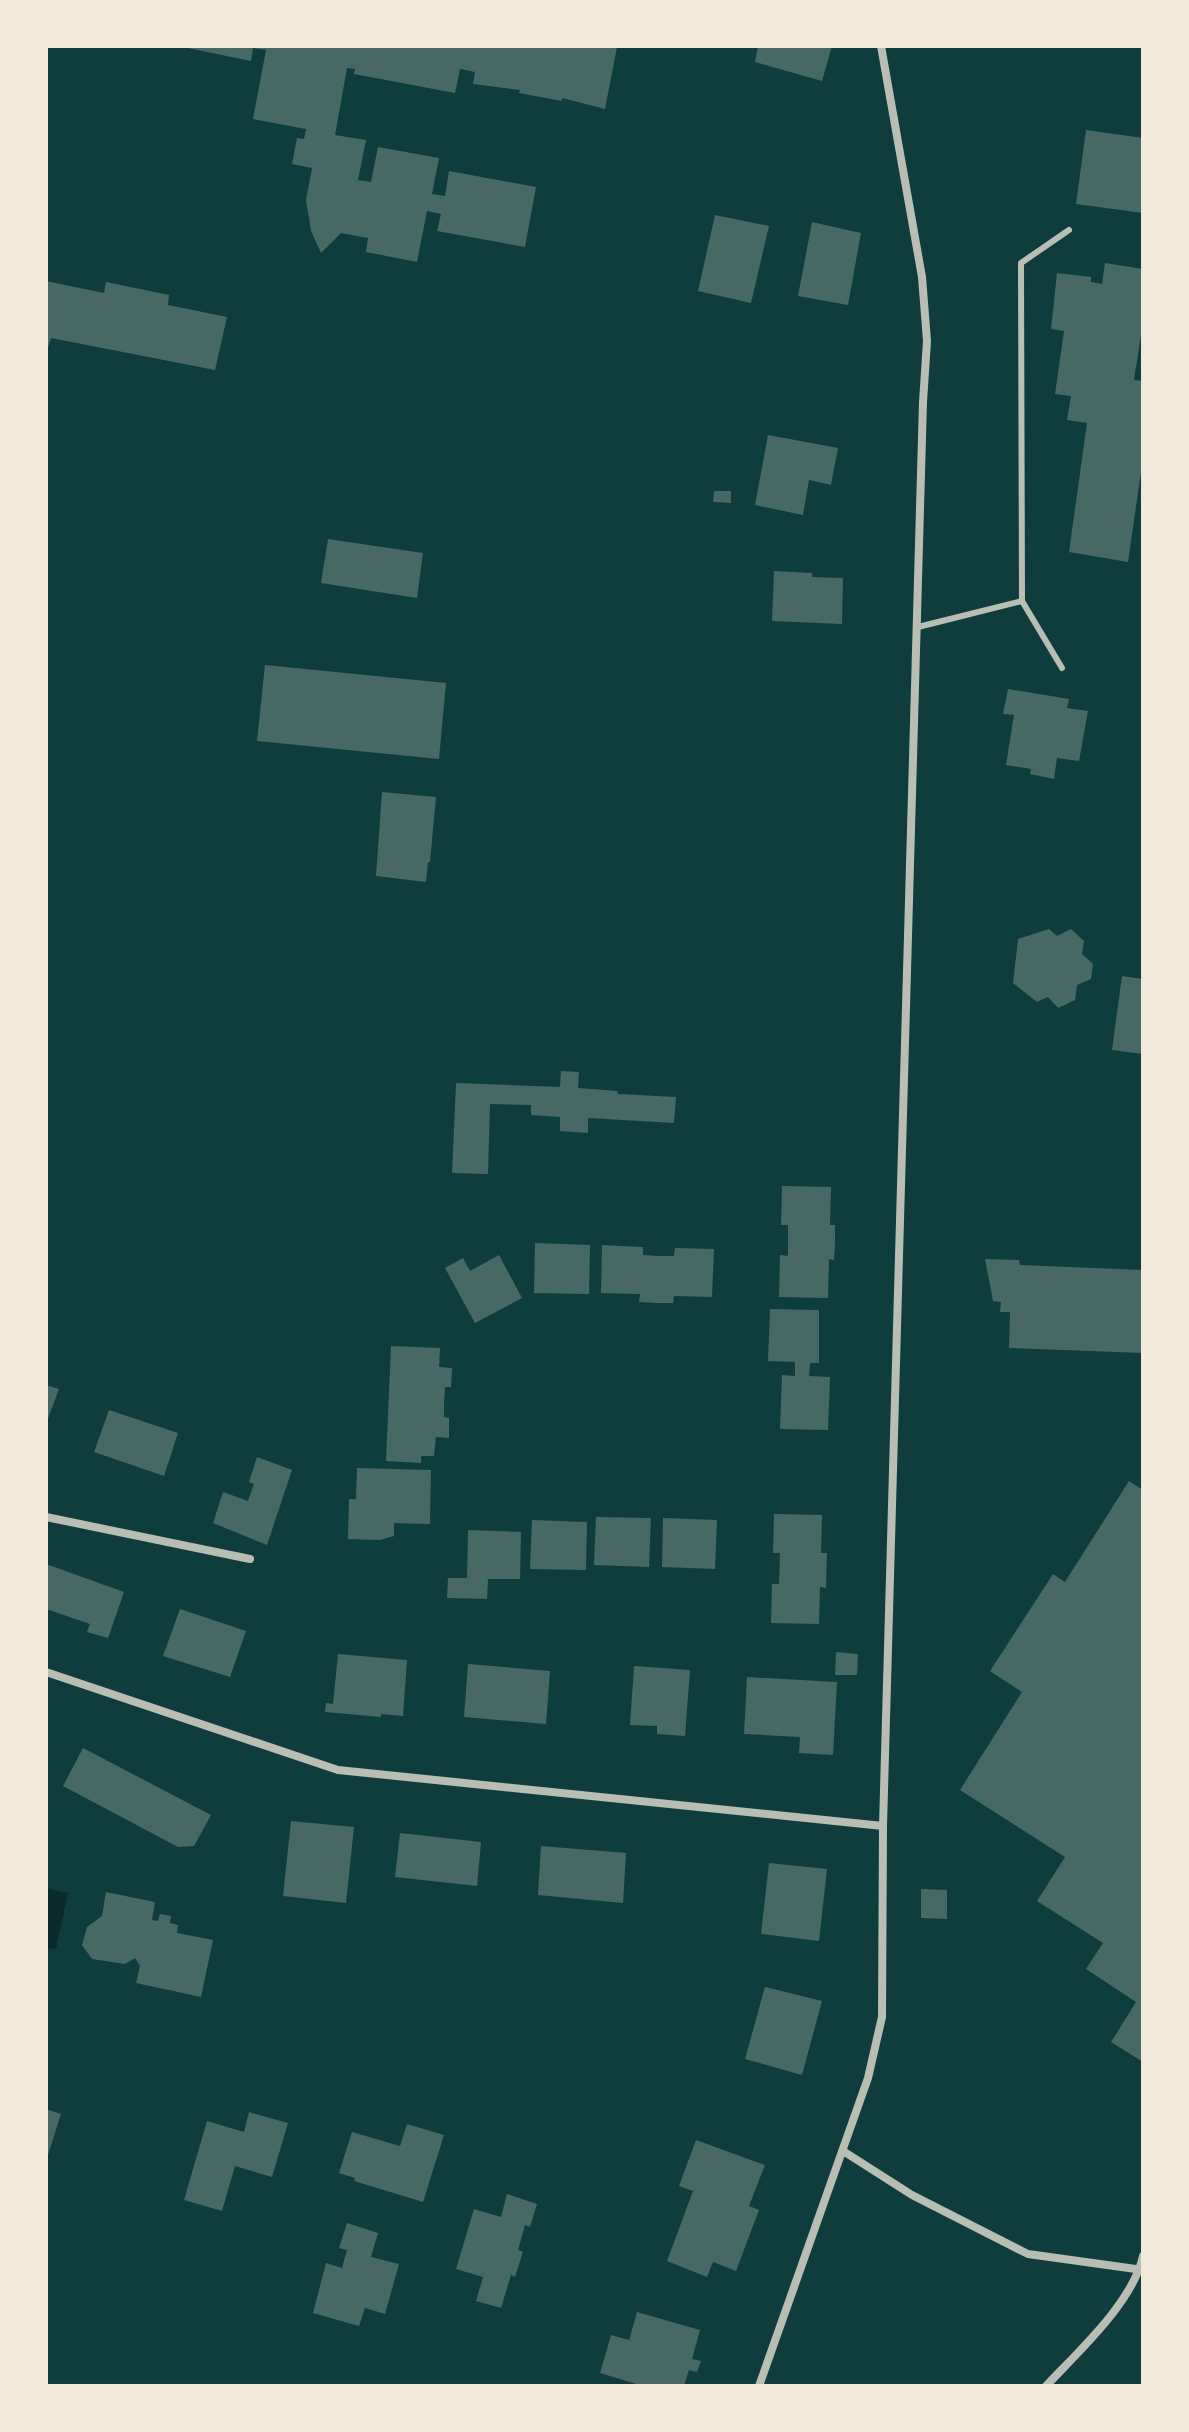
<svg xmlns="http://www.w3.org/2000/svg" width="1189" height="2432" font-family="'Golos Text',sans-serif">
<style>
.water{fill:#0a2a2b}
.building{fill:#486865}
.lines{fill:none;stroke-linecap:round;stroke-linejoin:round}
.service{stroke:#b8beb3;stroke-width:6}
.minor{stroke:#b8beb3;stroke-width:8}
</style>
<rect width="100%" height="100%" fill="#0f3d3e"/>
<path class="water" d="M46 1888 68 1893 56 1949 50 1948 46 1952Z"/>
<path class="building" d="M178 46H609L617 47 605 109 562 98V101L519 93 520 90 473 84 475 72 460 69 455 93 354 74 355 69 347 68 335 135 366 140 358 180 371 182 378 147 439 158 432 194 445 196 449 171 536 187 525 247 437 231 441 214 427 211 417 262 366 252 368 238 341 233 321 253 311 231 306 200 312 168 292 164 297 138 304 139 306 129 253 119 266 50 253 48 251 61Z
M758 46H832L822 81 755 62Z
M1086 130 1143 138V213L1076 204Z
M715 215 769 226 751 303 698 291Z
M812 222 861 233 848 305 798 296Z
M1105 263 1143 269V322L1134 380 1143 381V458L1128 562 1069 552 1087 423 1067 420 1071 396 1055 394 1064 331 1051 329 1057 273 1091 277V282L1102 284Z
M46 281 104 293 106 282 169 295 168 305 227 317 215 370 51 338 46 354Z
M768 435 838 448 831 485 809 480 803 515 755 505Z
M714 491H731V503L713 502Z
M328 539 423 553 417 598 321 583Z
M774 571 812 573V577L843 578 842 624 772 621Z
M265 665 446 683 439 759 257 741Z
M1008 689 1069 699 1067 708 1088 711 1079 761 1057 758 1054 779 1030 774 1031 769 1006 765 1014 715 1003 714Z
M382 792 436 797 430 862H428L426 882 376 876Z
M1049 929 1057 936 1071 929 1084 941 1082 954 1093 964 1091 979 1077 985 1075 1000 1058 1008 1048 997 1037 1002 1013 983 1018 939Z
M1122 976 1143 979V1054L1112 1050Z
M561 1071 579 1072 578 1088 617 1091 618 1094 676 1097 674 1123 588 1118V1133L560 1131V1117L531 1115V1105L490 1104 488 1174 452 1173 456 1083 560 1087Z
M782 1186 831 1187 830 1225H835V1244L834 1260 829 1259 828 1298 779 1297 780 1255 788 1256V1225H781Z
M535 1243 590 1245 589 1294 534 1293Z
M602 1245 643 1247V1255L658 1256H674L675 1248 714 1249 712 1297 674 1296 673 1303H656L639 1302 640 1294 601 1293Z
M499 1255 522 1298 475 1323 445 1268 463 1258 470 1271Z
M985 1259 1019 1260 1020 1265 1143 1270V1353L1009 1348 1010 1312H1000L1001 1302 993 1301Z
M770 1309 819 1310V1363H810L809 1376 830 1377 828 1430 780 1429 782 1375 795 1376V1362L768 1361Z
M391 1346 440 1348 439 1367 452 1368 451 1387H445L444 1404V1417L449 1418V1438L436 1437 434 1456H421V1463L386 1461Z
M46 1385 59 1389 46 1424Z
M109 1410 178 1433 164 1476 94 1452Z
M257 1457 292 1470 267 1545 213 1523 223 1492 248 1501 254 1484 249 1482Z
M357 1468 431 1470 430 1524 394 1523V1536L380 1540 348 1539 349 1499H356Z
M1129 1481 1143 1490V2062L1111 2042 1136 2002 1086 1969 1103 1943 1037 1901 1065 1857 960 1790 1022 1692 990 1671 1053 1574 1065 1582Z
M774 1514 822 1515 821 1553H827L826 1588 820 1587 819 1624 771 1623 772 1584H779L780 1553H773Z
M596 1517 651 1518 649 1567 594 1565Z
M663 1518 717 1520 715 1569 662 1567Z
M532 1520 587 1522 586 1570 530 1569Z
M468 1530 521 1532 520 1579H488L487 1599 447 1598 448 1578H467Z
M46 1564 124 1592 108 1638 87 1632 90 1624 46 1609Z
M180 1609 246 1631 230 1677 163 1656Z
M836 1652 858 1654 857 1675H835Z
M338 1654 407 1660 403 1716 381 1714V1717L325 1712 326 1703 333 1704Z
M468 1664 550 1671 546 1724 464 1717Z
M634 1666 690 1670 685 1736 657 1734V1726L630 1725Z
M747 1677 837 1682 833 1755 799 1753 800 1737 744 1734Z
M83 1748 211 1815 194 1846 178 1847 63 1786Z
M291 1821 354 1827 346 1903 283 1896Z
M400 1833 481 1842 477 1886 395 1877Z
M541 1846 626 1853 623 1903 538 1895Z
M769 1863 827 1869 819 1941 761 1934Z
M921 1889 947 1890V1919L921 1918Z
M106 1892 155 1902 152 1920 158 1921 160 1914 171 1916 170 1923 178 1925 177 1933 213 1940 201 1997 136 1983 140 1966 135 1958 125 1964 92 1959 82 1945 87 1927 102 1916Z
M765 1987 822 2001 802 2075 745 2059Z
M46 2109 61 2114 47 2158H46Z
M249 2112 288 2123 272 2177 235 2166 222 2211 184 2200 207 2121 244 2132Z
M407 2124 444 2135 423 2202 354 2181 355 2178 339 2173 352 2132 400 2146Z
M696 2140 765 2165 749 2206 759 2210 736 2271 713 2262 707 2277 667 2261 693 2191 679 2186Z
M507 2194 537 2204 530 2227 525 2225 518 2250 523 2252 515 2277 511 2275 501 2308 476 2301 483 2277 456 2269 474 2209 501 2217Z
M347 2223 378 2233 371 2257 399 2264 385 2314 365 2308 359 2326 313 2313 326 2263 342 2268 347 2250 339 2248Z
M637 2312 700 2330 692 2359 701 2361 697 2372 689 2370 684 2386H643L600 2373 611 2335 629 2340Z"/>
<g class="lines">
<path class="service" d="M1022 601 1062 668
M918 627 1022 601 1021 263 1069 230"/>
<path class="minor" d="M46 1517 250 1559
M46 1672 338 1770 883 1826
M843 2151 912 2195 1028 2254 1143 2270
M759 2386 868 2078 882 2017 883 1826 923 402 927 341 922 277 881 46
M1046 2386C1078 2352 1133 2302 1143 2256"/>
</g>
<rect width="1189" height="2432" fill="none" stroke="#f1e9da" stroke-width="96"/>
</svg>
